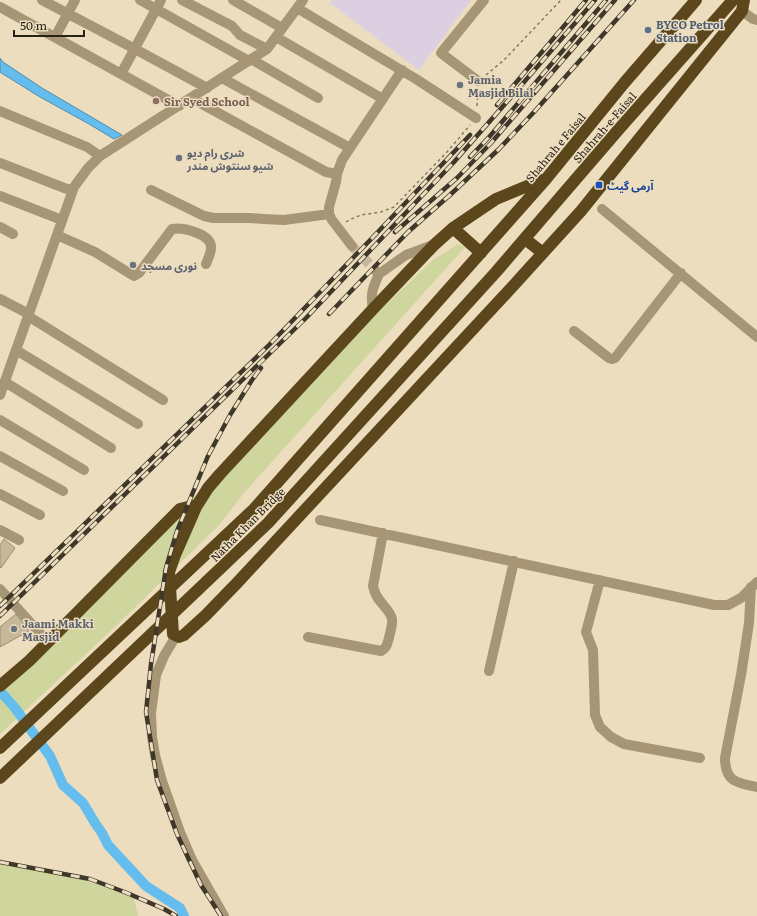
<svg xmlns="http://www.w3.org/2000/svg" width="757" height="916" font-family="Literata,'Noto Sans Arabic',serif">
<style>
.education{fill:#ddcfe2}
.green{fill:#cfd69d}
.water{fill:#64bded;stroke:#528eac}
.lines{fill:none;stroke-linecap:round;stroke-linejoin:round}
.canal{stroke:#64bded;stroke-width:10}
.building{fill:#c7b89a;stroke:#9d8e72}
.minor-tunnel{stroke:#c5b89c;stroke-width:10;stroke-dasharray:10 5;stroke-linecap:butt}
.path{stroke:#857a65;stroke-width:1.5;stroke-dasharray:3 3;stroke-linecap:butt}
.minor{stroke:#a79676;stroke-width:10}
.highway{stroke:#5c471c;stroke-width:12}
.rail-casing{stroke:#3f382a;stroke-width:4.5}
.rail{stroke:#ecddbe;stroke-width:3;stroke-dasharray:9;stroke-linecap:butt}
.service-dot{fill:#5c6f8a;stroke:#ecddbe;stroke-width:1.5}
.worship-dot{fill:#6b7280;stroke:#ecddbe;stroke-width:1.5}
.education-dot{fill:#8d6e63;stroke:#ecddbe;stroke-width:1.5}
.transit-dot{fill:#1a4fb4;stroke:#ecddbe;stroke-width:1.5}
.labels{text-anchor:middle;dominant-baseline:central;stroke-width:3;stroke-linejoin:round;paint-order:stroke}
.service-label{font-size:11px;font-weight:bold;fill:#4e5e75;stroke:#ecddbe;text-anchor:start}
.worship-label{font-size:11px;font-weight:bold;fill:#5b616d;stroke:#ecddbe;text-anchor:start}
.education-label{font-size:11px;font-weight:bold;fill:#785e54;stroke:#ecddbe;text-anchor:start}
.street-label{font-size:11px;fill:#282216;stroke:#ecddbe}
.transit-label{font-size:11px;font-weight:bold;fill:#164399;stroke:#ecddbe;text-anchor:start}
</style>
<rect width="100%" height="100%" fill="#ecddbe"/>
<path class="education" d="M332 0H471L419 70 330 3Z"/>
<path class="green" d="M458 244 465 247 244 493 220 524 116 626 0 734V694L138 560 250 434 433 260Z
M0 863 79 878 134 898 138 916H0Z"/>
<path class="water" d="M0 58 3 62 42 88 122 135 114 139 89 124 40 97 3 74 0 72Z"/>
<g class="lines">
<path class="canal" d="M0 691 15 708 50 756 63 785 83 803 95 823 102 833 108 845 146 886 180 908 184 916"/>
</g>
<path class="building" d="M4 539 15 548 1 568 0 567V545Z
M16 614 29 631 0 647V627Z"/>
<g class="lines">
<path class="minor-tunnel" d="M352 246 376 271"/>
<path class="path" d="M486 75 504 60 561 0
M477 106 478 90
M346 222 349 220 361 215 381 212 394 207 447 152 470 125"/>
<path class="minor" d="M42 0 135 49 207 88
M140 0 249 61
M182 0 232 26 240 35 267 49
M233 0 282 28
M0 7 179 106
M297 8 416 79 476 118
M742 11 753 19 757 20
M55 37 75 0
M276 37 383 99
M251 59 318 98
M121 74 161 0
M222 78 350 148
M478 81 441 53 484 0
M191 98 326 172 337 174
M0 111 87 147 100 156
M0 163 72 191
M151 190 204 216 213 218H250L264 219 284 220 329 214
M0 196 62 220
M602 209 757 337
M0 227 13 234
M57 235 95 252 134 276 139 273 172 229C183 227 212 234 211 248 211 253 208 259 206 264
M352 246 332 220 329 214V207L336 182 337 174 342 160 402 70
M379 274 406 255 433 245
M0 299 29 314
M373 309C370 293 373 288 379 274L376 271
M28 316 163 400
M574 331 609 358 612 359 615 358 681 273
M16 350 138 424
M5 382 111 448
M0 395 74 187 88 168 100 156 267 49 303 0
M0 420 84 470
M0 456 63 491
M0 494 40 515
M320 520 714 605H728L741 598 757 582
M0 530 19 540
M600 580 586 632 593 650 595 715 600 727 611 737 624 744 700 758
M751 587 749 623 741 675 725 758C725 782 737 783 757 787
M0 589 48 642
M176 636 164 656 156 675 151 713 152 737 155 755 162 781 180 832 192 860 224 916
M308 637 381 651C387 648 387 644 389 638 390 632 393 625 392 619 390 608 375 601 373 586L383 533
M489 671 514 561"/>
<path class="highway" d="M453 228 481 253
M525 239 543 253
M196 507 175 555 169 572 173 634 179 637 184 635 206 615 237 583 513 286 581 211 742 11 744 0
M0 686 29 661 48 642 180 509 192 506 196 507 208 488 220 474 373 309 434 245 453 228 496 199 542 180
M0 748 254 509 546 179 625 82 696 0
M0 778 268 523 496 272 619 129 733 0"/>
<defs>
<path id="rail" d="M497 105 586 0
M470 157 490 136 606 0
M395 232 457 178 491 143 615 0
M329 314 408 232 450 195 499 149 534 112 634 0
M0 606 269 345 375 235 470 135
M0 616 306 318 454 162 512 96 595 0
M0 862 90 879 127 893 164 909 176 916
M221 916 201 885 177 834 157 780 146 712 151 664 166 568 177 531 208 456 230 415 252 380 261 368"/>
</defs>
<use href="#rail" class="rail-casing"/>
<use href="#rail" class="rail"/>
</g>
<circle class="service-dot" cx="648" cy="30" r="4"/>
<g class="worship-dot">
<circle cx="460" cy="85" r="4"/>
<circle cx="179" cy="158" r="4"/>
<circle cx="133" cy="265" r="4"/>
<circle cx="14" cy="629" r="4"/>
</g>
<circle class="education-dot" cx="156" cy="101" r="4"/>
<rect class="transit-dot" x="595" y="181" width="8" height="8" rx="2"/>
<g class="labels">
<g class="service-label">
<text x="656" y="24">BYCO Petrol<tspan x="656" dy="13">Station</tspan></text>
</g>
<g class="worship-label">
<text x="468" y="79">Jamia<tspan x="468" dy="13">Masjid Bilal</tspan></text>
<text x="187" y="152">شری رام دیو<tspan x="187" dy="13">شیو سنتوش مندر</tspan></text>
<text x="141" y="265">نوری مسجد</text>
<text x="22" y="623">Jaami Makki<tspan x="22" dy="13">Masjid</tspan></text>
</g>
<g class="education-label">
<text x="164" y="101">Sir Syed School</text>
</g>
<g class="street-label">
<text transform="translate(604 127) rotate(-49)">Shahrah-e-Faisal</text>
<text transform="translate(555 147) rotate(-50)">Shahrah e Faisal</text>
<text transform="translate(247 524) rotate(-45)">Natha Khan Bridge</text>
</g>
<g class="transit-label">
<text x="607" y="185">آرمی گیٹ</text>
</g>
</g>
<path d="M14 30v6h70v-6" fill="none" stroke="#282216" stroke-width="2"/>
<text x="20" y="30" font-size="12" fill="#282216" stroke="#ecddbe" stroke-width="3" paint-order="stroke">50 m</text>
</svg>
